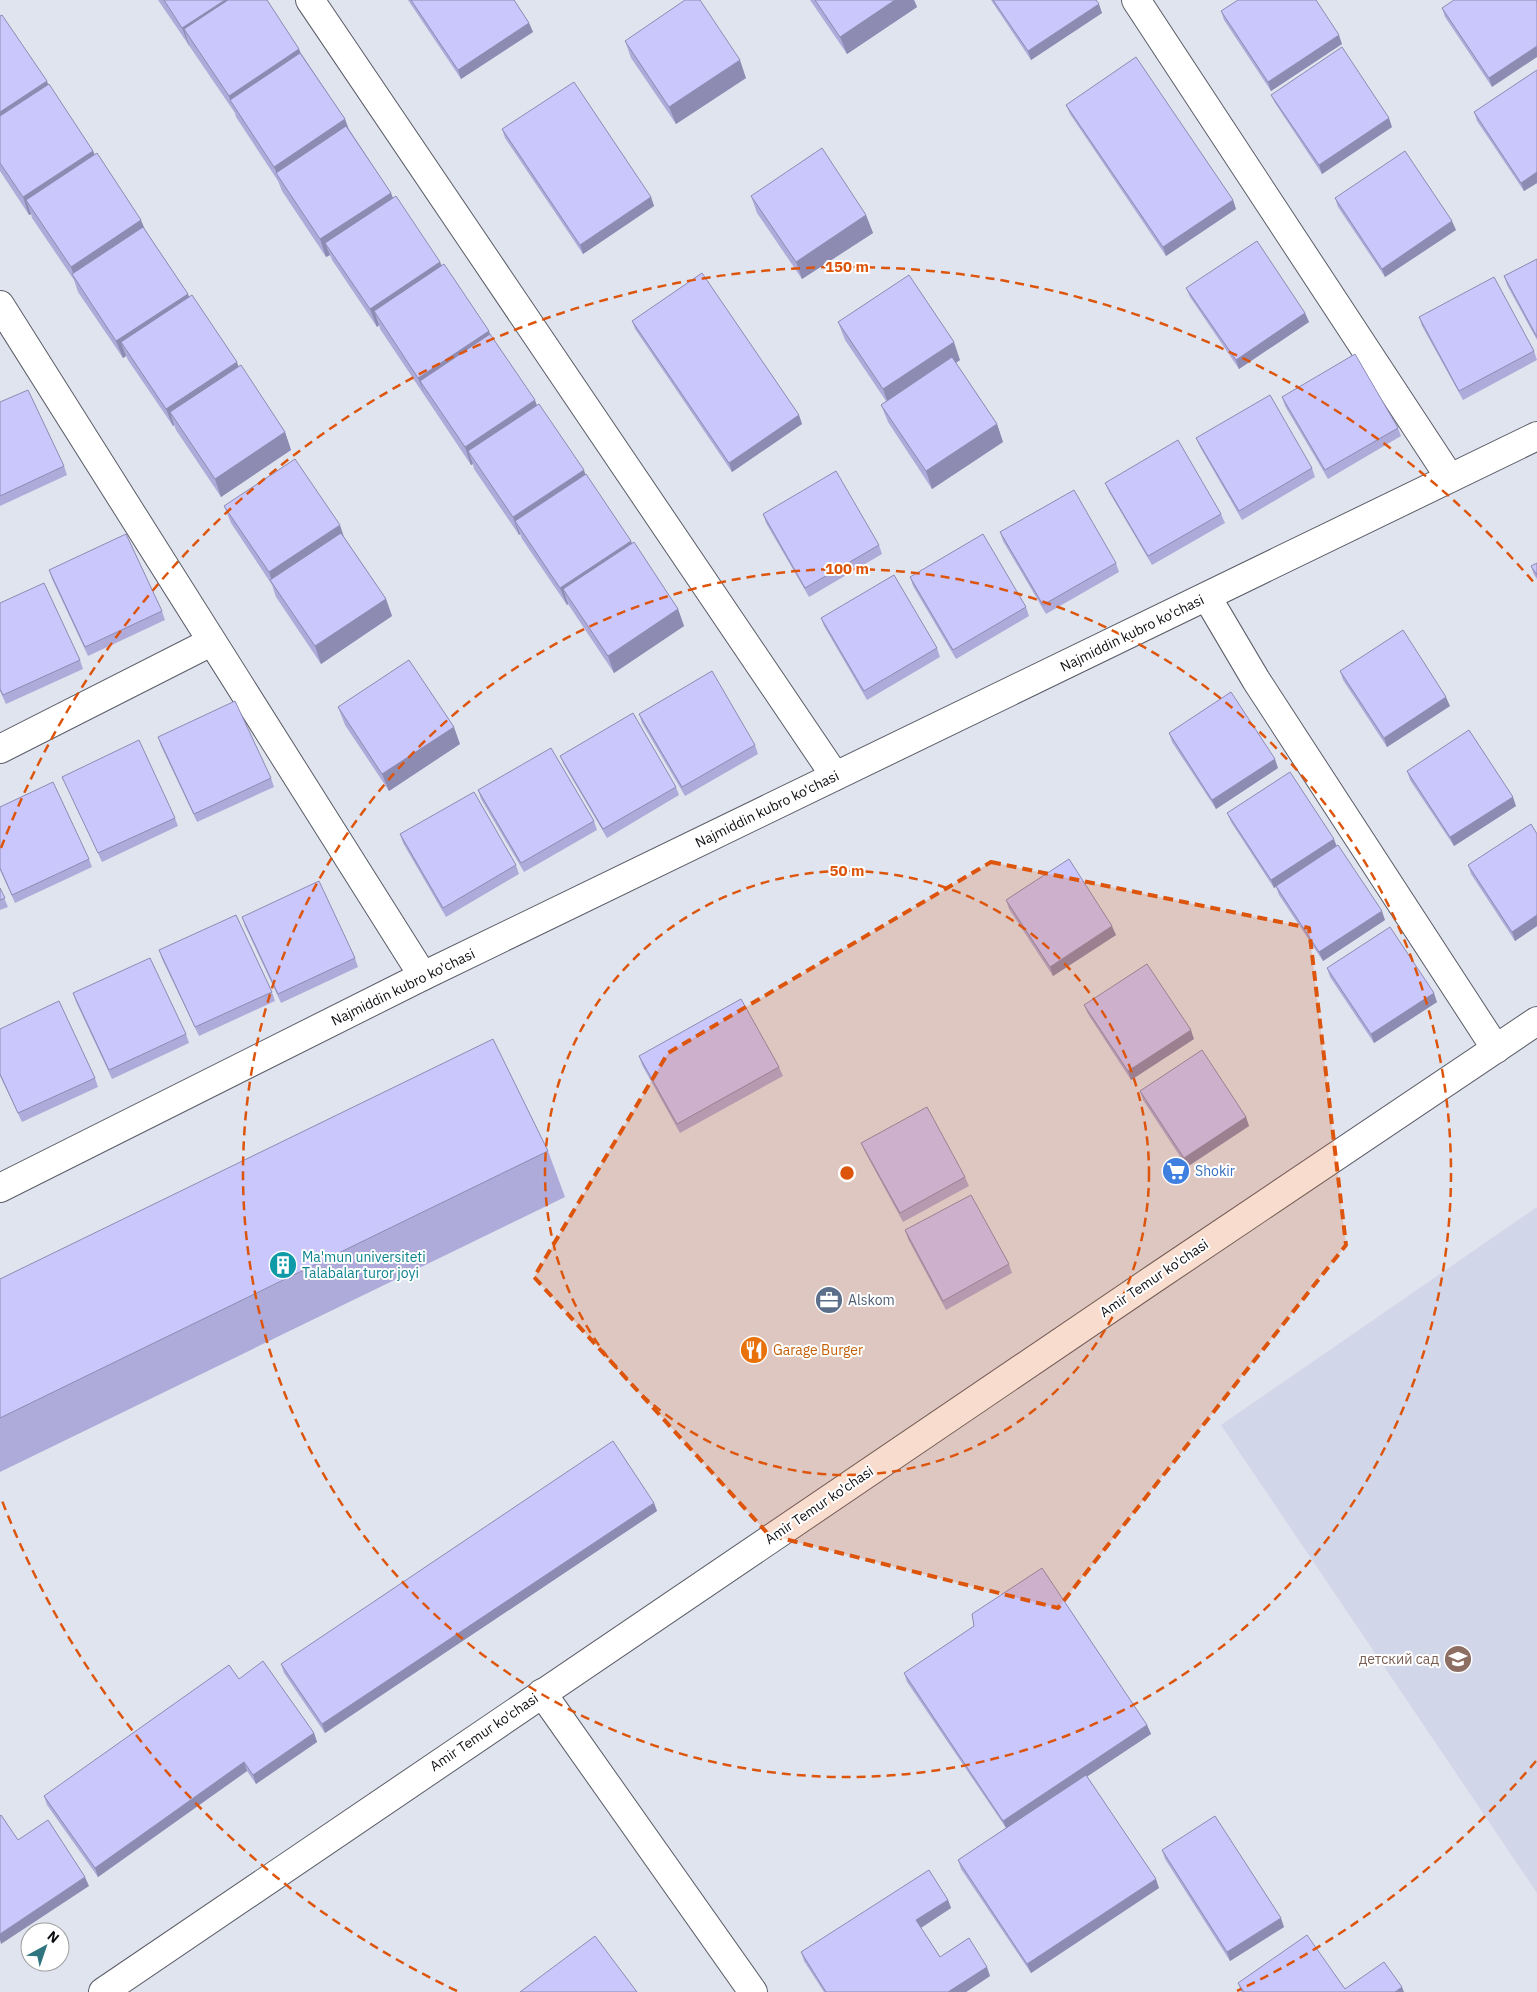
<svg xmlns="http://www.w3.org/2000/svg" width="1537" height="1992" font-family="'IBM Plex Sans',sans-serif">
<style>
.built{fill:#d1d6e9}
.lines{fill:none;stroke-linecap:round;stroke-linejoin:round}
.minor-casing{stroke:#5a5d67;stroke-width:30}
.major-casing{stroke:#5a5d67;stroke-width:30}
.minor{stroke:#fff;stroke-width:28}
.major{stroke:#fff;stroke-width:28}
.wall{fill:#aeabda}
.shaded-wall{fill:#8d8bb1}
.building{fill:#cac7fd;stroke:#8d8bb1}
.marked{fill:#dd550c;fill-opacity:0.2;stroke:#dd550c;stroke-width:4;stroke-dasharray:10 6;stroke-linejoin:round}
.ring{fill:none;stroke:#dd550c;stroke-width:2.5;stroke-dasharray:9 6}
.labels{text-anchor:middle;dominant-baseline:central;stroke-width:4;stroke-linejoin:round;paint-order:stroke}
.street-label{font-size:14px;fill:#0c0d10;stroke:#fff}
.shop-label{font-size:14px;fill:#366cbe;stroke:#fff;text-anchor:start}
.culture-label{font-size:14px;fill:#0d838f;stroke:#fff;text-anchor:start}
.service-label{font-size:14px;fill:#4e5e75;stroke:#fff;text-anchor:start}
.food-label{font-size:14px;fill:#c56008;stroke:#fff;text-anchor:start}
.education-label{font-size:14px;fill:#785e54;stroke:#fff;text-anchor:end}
.centre{fill:#dd550c;stroke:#fff;stroke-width:2.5}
.ring-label{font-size:15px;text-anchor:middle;font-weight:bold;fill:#dd550c;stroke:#fff;stroke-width:4;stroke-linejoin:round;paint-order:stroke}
</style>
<rect width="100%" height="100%" fill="#e0e4ef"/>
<path class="built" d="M1537 1207V1893L1221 1425Z"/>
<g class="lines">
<defs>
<path id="minor" d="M310 0 835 776
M1136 0 1450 478
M0 305 423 976
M1207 597 1256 680 1496 1049
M0 749 211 642
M542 1693 753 1992"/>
<path id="major" d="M0 1188 423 976 1537 436
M103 1992 1155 1278 1537 1021"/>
</defs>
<use href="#minor" class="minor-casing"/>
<use href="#major" class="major-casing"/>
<use href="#minor" class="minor"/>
<use href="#major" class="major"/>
</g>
<path class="wall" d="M158 0H267L299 49 301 53 345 119 349 129 391 193 393 198 440 262 442 266 489 331 490 334 537 405 585 474 632 543 678 609 684 626 614 673 568 604 567 605 522 539 520 534 519 535 474 469 473 464 471 465 380 329 379 325 377 327 332 260 330 255 326 257 282 191 278 181 236 117 235 113Z
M408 0H514L529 23 533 32 461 79Z
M810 0H914L917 7 847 54Z
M991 0H1096L1102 13 1031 60Z
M1537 0 1492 87 1445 17 1442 8Z
M1221 11 1342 44 1271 91 1224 20Z
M0 16 93 151 95 155 188 294 189 297 285 432 291 450 221 497 176 430 174 425 173 426 128 360 126 356 123 358 78 292 74 280 32 218 31 214 29 215 0 171Z
M625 41 746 78 676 124 631 58Z
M1537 70V183L1524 191 1477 121 1474 112Z
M1271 95 1392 127 1322 174 1275 103Z
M1066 105 1233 200 1236 209 1166 256 1070 114Z
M502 129 651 197 654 206 583 254 505 138Z
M751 196 866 215 873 233 802 279 757 213Z
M1335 198 1456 230 1385 277 1338 207Z
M1537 259V340L1507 285 1504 276Z
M1186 288 1305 313 1309 322 1239 369 1190 297Z
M1419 317 1534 351 1537 360 1463 400 1422 326Z
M632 321 799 415 802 424 732 472 635 329Z
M838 322 960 360 956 363 997 424 1003 442 932 489 888 422 881 405 886 401 845 340Z
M1282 397 1398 428 1401 436 1328 479 1285 406Z
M0 402 64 466 67 475 0 506Z
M1196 438 1312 468 1315 477 1242 520 1200 447Z
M1105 483 1221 514 1225 523 1152 565 1109 492Z
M224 506 344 537 386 599 392 616 321 664 276 597 272 585 231 523Z
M763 514 879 545 882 554 809 597 766 523Z
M1000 532 1116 563 1119 572 1046 614 1003 541Z
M1537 563V579L1534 575 1531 566Z
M49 570 162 611 165 620 88 656 52 579Z
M910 577 1026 607 1029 616 956 659 913 586Z
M0 603 80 660 83 669 6 704 0 691Z
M821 618 937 648 940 657 867 700 824 626Z
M1340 671 1450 706 1387 747 1343 680Z
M338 707 460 744 389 791 345 725Z
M639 714 755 745 758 754 685 796 642 723Z
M1169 733 1278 768 1216 809 1172 742Z
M158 737 271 778 274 787 197 822 161 746Z
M560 756 676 787 679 795 607 838 564 765Z
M1407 771 1516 806 1454 846 1410 780Z
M62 777 175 818 178 826 102 862 66 785Z
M478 790 594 821 597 830 524 872 481 799Z
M0 807 89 859 92 867 15 903 0 870Z
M1227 813 1337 846 1385 920 1323 961 1279 895 1276 887 1274 888 1231 822Z
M400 834 516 865 519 874 446 917 403 843Z
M1537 834V926L1515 941 1471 874 1468 865Z
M0 888 8 907 0 910Z
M1006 900 1116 935 1053 976 1009 909Z
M242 917 355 958 358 967 281 1003 245 926Z
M159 950 272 992 275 1001 199 1036 162 959Z
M1327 968 1437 1002 1374 1043 1330 977Z
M73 993 186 1034 189 1043 112 1079 76 1002Z
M1084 1005 1194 1039 1131 1080 1088 1014Z
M0 1029 95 1078 98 1087 22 1122 0 1076Z
M639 1056 779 1067 783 1076 680 1133 642 1065Z
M1140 1091 1246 1117 1249 1126 1187 1167 1143 1100Z
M861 1143 965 1177 969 1186 903 1222 865 1152Z
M548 1151 565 1197 0 1472V1279Z
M905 1230 1009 1264 1012 1273 946 1310 908 1239Z
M654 1503 657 1511 325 1733 284 1673 281 1664Z
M904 1673 1147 1725 1151 1734 1087 1776 1159 1888 1031 1973 961 1869 958 1860 1006 1828 907 1682Z
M239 1679 314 1733 317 1742 256 1784 247 1771 98 1877 47 1805 44 1796Z
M1162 1850 1284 1927 1230 1961 1165 1859Z
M948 1900 951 1908 921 1928 940 1957 990 1976 966 1992H824L804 1961 801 1952Z
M1238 1983 1345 1989 1404 1992H1241Z"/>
<path class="shaded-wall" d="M225 0H258L184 29 189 45V46L182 28Z
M895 0H914L917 7 847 54 840 37Z
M1099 4 1102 13 1031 60 1028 51Z
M529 23 533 32 461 79 458 70Z
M1339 35 1342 44 1271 91 1268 82Z
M1537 46V57L1492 87 1489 78Z
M299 49 305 67 230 100 229 96Z
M740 60 746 78 676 124 669 107Z
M47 81 53 98 0 134V112Z
M1389 118 1392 127 1322 174 1319 165Z
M345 119 351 137 278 176 274 167Z
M93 151 100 168 26 200 31 214 29 215 23 197Z
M1537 172V183L1524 191 1521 183Z
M391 193 397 210 325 243 330 255 326 257 320 239Z
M651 197 654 206 583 254 580 245Z
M1233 200 1236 209 1166 256 1163 247Z
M866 215 873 233 802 279 796 262Z
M141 220 148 237 75 279 71 267Z
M1452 221 1456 230 1385 277 1382 269Z
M440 262 447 280 374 311 379 325 377 327 370 309Z
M188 294 194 311 121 342 126 356 123 358 116 341Z
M1305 313 1309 322 1239 369 1236 360Z
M489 331 495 349 420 381 425 395 418 378Z
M954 342 960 360 889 406 883 389Z
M237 362 243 379 170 412 174 425 173 426 166 409Z
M535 400 541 418 468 451 473 464 471 465 465 447Z
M799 415 802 424 732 472 729 463Z
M997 424 1003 442 932 489 926 471Z
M285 432 291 450 221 497 215 479Z
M584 470 590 488 515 521 520 534 519 535 513 517Z
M340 525 346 543 273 584 269 572Z
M631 541 637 558 563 589 568 604 567 605 560 588Z
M386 599 392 616 321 664 315 646Z
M678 609 684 626 614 673 608 656Z
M1446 697 1450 706 1387 747 1384 738Z
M454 727 460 744 389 791 382 774Z
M1275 759 1278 768 1216 809 1212 800Z
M1513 797 1516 806 1454 846 1450 837Z
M1334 839 1337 847 1274 888 1271 880Z
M1382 911 1385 920 1323 961 1319 952Z
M1537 915V926L1515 941 1512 932Z
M1112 926 1116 935 1053 976 1050 967Z
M1434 993 1437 1002 1374 1043 1371 1034Z
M1191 1030 1194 1039 1131 1080 1128 1071Z
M1246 1117 1249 1126 1187 1167 1184 1158Z
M654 1503 657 1511 325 1733 322 1724Z
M1147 1725 1151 1734 1007 1830 1003 1821Z
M314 1733 317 1742 256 1784 253 1775Z
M244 1762 247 1771 98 1877 95 1868Z
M85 1877 89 1886 1 1944 0 1940V1934Z
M1156 1879 1159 1888 1031 1973 1027 1964Z
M948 1900 951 1908 919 1929 916 1920Z
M1281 1918 1284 1927 1230 1961 1227 1952Z
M987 1967 990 1976 966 1992H948Z
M1402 1987 1404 1992H1395Z"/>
<path class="building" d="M164 0H225L182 28Z
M228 0H267L299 49 229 96 184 29Z
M411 0H514L529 23 458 70Z
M685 0H700L740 60 669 107 625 41Z
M815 0H895L840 37Z
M993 0H1096L1099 4 1028 51Z
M1238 0H1316L1339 35 1268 82 1221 11Z
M1454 0H1537V46L1489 78 1442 8Z
M2 15 47 81 0 112V16Z
M1342 47 1389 118 1319 165 1271 95Z
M300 53 345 119 274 167 230 100Z
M1136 57 1233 200 1163 247 1066 105Z
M1537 70V172L1521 183 1474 112Z
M574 82 651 197 580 245 502 129Z
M49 84 93 151 23 197 0 163V116Z
M346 126 391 193 320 239 276 173Z
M822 148 866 215 796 262 751 196Z
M1405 151 1452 221 1382 269 1335 198Z
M97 153 141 220 71 267 26 200Z
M396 196 440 262 370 309 325 243Z
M143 227 188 294 116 341 72 274Z
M1257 241 1305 313 1236 360 1186 288Z
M1537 259V337L1504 276Z
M444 264 489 331 418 378 374 311Z
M702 273 799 415 729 463 632 321Z
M909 275 954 342 883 389 838 322Z
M1494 277 1534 351 1459 391 1419 317Z
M192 295 237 362 166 409 121 342Z
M490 334 535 400 465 447 420 381Z
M1355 354 1398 428 1325 470 1282 397Z
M952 357 997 424 926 471 881 405Z
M241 365 285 432 215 479 170 412Z
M28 390 64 466 0 496V402Z
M1270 395 1312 468 1239 511 1196 438Z
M539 404 584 470 513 517 468 451Z
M1178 440 1221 514 1148 556 1105 483Z
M295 459 340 525 269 572 224 506Z
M836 471 879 545 805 588 763 514Z
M586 474 631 541 560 588 515 521Z
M1074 490 1116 563 1043 605 1000 532Z
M341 533 386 599 315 646 270 580Z
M126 534 162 611 85 647 49 570Z
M983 534 1026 607 953 650 910 577Z
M634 542 678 609 608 656 563 589Z
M1537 563V575L1531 566Z
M894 575 937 648 864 691 821 618Z
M44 583 80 660 3 695 0 689V603Z
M1403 630 1446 697 1384 738 1340 671Z
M409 660 454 727 382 774 338 707Z
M712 671 755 745 682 787 639 714Z
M1231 692 1275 759 1212 800 1169 733Z
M235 701 271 778 194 814 158 737Z
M633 713 676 787 603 829 560 756Z
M1469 730 1513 797 1450 837 1407 771Z
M139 740 175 818 98 853 62 777Z
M551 748 594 821 521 863 478 790Z
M1290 772 1334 839 1271 880 1227 813Z
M53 782 89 859 12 895 0 868V807Z
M474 792 516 865 443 908 400 834Z
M1531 824 1537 834V915L1512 932 1468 865Z
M1338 845 1382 911 1319 952 1276 886Z
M1069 859 1112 926 1050 967 1006 900Z
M319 881 355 958 278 994 242 917Z
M0 888 5 898 0 900Z
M236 915 272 992 195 1027 159 950Z
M1390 927 1434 993 1371 1034 1327 968Z
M150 958 186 1034 109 1070 73 993Z
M1147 964 1191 1030 1128 1071 1084 1005Z
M741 999 779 1067 677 1124 639 1056Z
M59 1001 95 1078 18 1113 0 1074V1029Z
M493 1039 548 1151 0 1418V1279Z
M1202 1050 1246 1117 1184 1158 1140 1091Z
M927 1107 965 1177 900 1213 861 1143Z
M971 1195 1009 1264 943 1301 905 1230Z
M613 1441 654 1503 322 1724 281 1664Z
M1042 1568 1147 1725 1003 1821 904 1673 974 1626 972 1614Z
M263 1661 314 1733 253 1775 244 1762 95 1868 44 1796 229 1665 239 1679Z
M1086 1775 1156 1879 1027 1964 958 1860Z
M1 1815 18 1840 48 1820 85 1877 0 1934V1816Z
M1215 1816 1281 1918 1227 1952 1162 1850Z
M929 1870 948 1900 916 1920 940 1957 969 1938 987 1967 948 1992H826L801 1952Z
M1307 1935 1345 1989 1384 1962 1402 1987 1395 1992H1244L1238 1983Z
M595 1936 637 1992H520Z"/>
<path class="marked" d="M991 862 1309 928 1346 1245 1058 1608 769 1535 534 1277 668 1053Z"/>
<g class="ring">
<circle cx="847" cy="1173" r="302"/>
<circle cx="847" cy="1173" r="604"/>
<path d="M1536 1761A906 906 0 0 1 1237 1991M457 1991A906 906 0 0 1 1 1498M1 848A906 906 0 0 1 1536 585"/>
</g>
<defs>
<symbol id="supermarket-disc" viewBox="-11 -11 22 22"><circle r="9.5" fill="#3f7fe0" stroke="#fff"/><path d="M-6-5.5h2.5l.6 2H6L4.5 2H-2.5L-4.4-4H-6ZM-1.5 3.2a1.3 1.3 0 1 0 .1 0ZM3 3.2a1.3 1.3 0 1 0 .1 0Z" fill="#fff"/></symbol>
<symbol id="building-disc" viewBox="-11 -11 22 22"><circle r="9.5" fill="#0f9aa8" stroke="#fff"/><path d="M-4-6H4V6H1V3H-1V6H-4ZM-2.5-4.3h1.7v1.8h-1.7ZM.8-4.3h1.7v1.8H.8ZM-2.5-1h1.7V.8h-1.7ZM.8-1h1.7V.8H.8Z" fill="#fff"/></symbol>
<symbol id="office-disc" viewBox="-11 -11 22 22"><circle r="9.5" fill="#5c6f8a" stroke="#fff"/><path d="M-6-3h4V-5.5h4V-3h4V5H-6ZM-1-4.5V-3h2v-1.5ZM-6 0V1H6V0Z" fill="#fff"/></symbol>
<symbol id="restaurant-disc" viewBox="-11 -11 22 22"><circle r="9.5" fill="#e8710a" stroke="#fff"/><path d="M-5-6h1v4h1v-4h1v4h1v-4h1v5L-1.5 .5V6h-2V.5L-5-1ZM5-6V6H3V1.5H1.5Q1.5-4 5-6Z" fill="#fff"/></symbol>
<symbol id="school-disc" viewBox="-11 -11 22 22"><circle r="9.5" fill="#8d6e63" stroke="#fff"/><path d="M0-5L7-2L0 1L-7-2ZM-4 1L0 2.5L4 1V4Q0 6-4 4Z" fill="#fff"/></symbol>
</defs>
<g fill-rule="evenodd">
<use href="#supermarket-disc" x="1160" y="1155" width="32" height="32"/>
<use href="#building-disc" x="267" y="1249" width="32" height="32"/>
<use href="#office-disc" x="813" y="1284" width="32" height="32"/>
<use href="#restaurant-disc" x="738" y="1334" width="32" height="32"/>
<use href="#school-disc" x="1442" y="1643" width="32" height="32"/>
</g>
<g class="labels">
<g class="street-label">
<text transform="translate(1132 633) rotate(-26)">Najmiddin kubro ko'chasi</text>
<text transform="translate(767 809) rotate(-26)">Najmiddin kubro ko'chasi</text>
<text transform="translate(403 987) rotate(-26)">Najmiddin kubro ko'chasi</text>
<text transform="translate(1154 1278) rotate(-34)">Amir Temur ko'chasi</text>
<text transform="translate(819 1505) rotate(-34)">Amir Temur ko'chasi</text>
<text transform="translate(484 1732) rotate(-34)">Amir Temur ko'chasi</text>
</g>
<g class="shop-label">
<text x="1195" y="1171">Shokir</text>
</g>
<g class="culture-label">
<text x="302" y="1257">Ma'mun universiteti<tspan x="302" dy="16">Talabalar turor joyi</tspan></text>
</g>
<g class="service-label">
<text x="848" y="1300">Alskom</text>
</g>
<g class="food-label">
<text x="773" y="1350">Garage Burger</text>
</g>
<g class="education-label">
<text x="1439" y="1659">детский сад</text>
</g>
</g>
<circle cx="847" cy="1173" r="8" class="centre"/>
<g class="ring-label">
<text x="847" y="272">150 m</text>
<text x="847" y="574">100 m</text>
<text x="847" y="876">50 m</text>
</g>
<g transform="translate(45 1947) rotate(40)"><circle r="24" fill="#ffffff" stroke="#9e9e9f"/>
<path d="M0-4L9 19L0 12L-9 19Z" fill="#2e7580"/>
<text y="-8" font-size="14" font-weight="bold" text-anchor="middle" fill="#0c0d10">N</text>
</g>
</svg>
